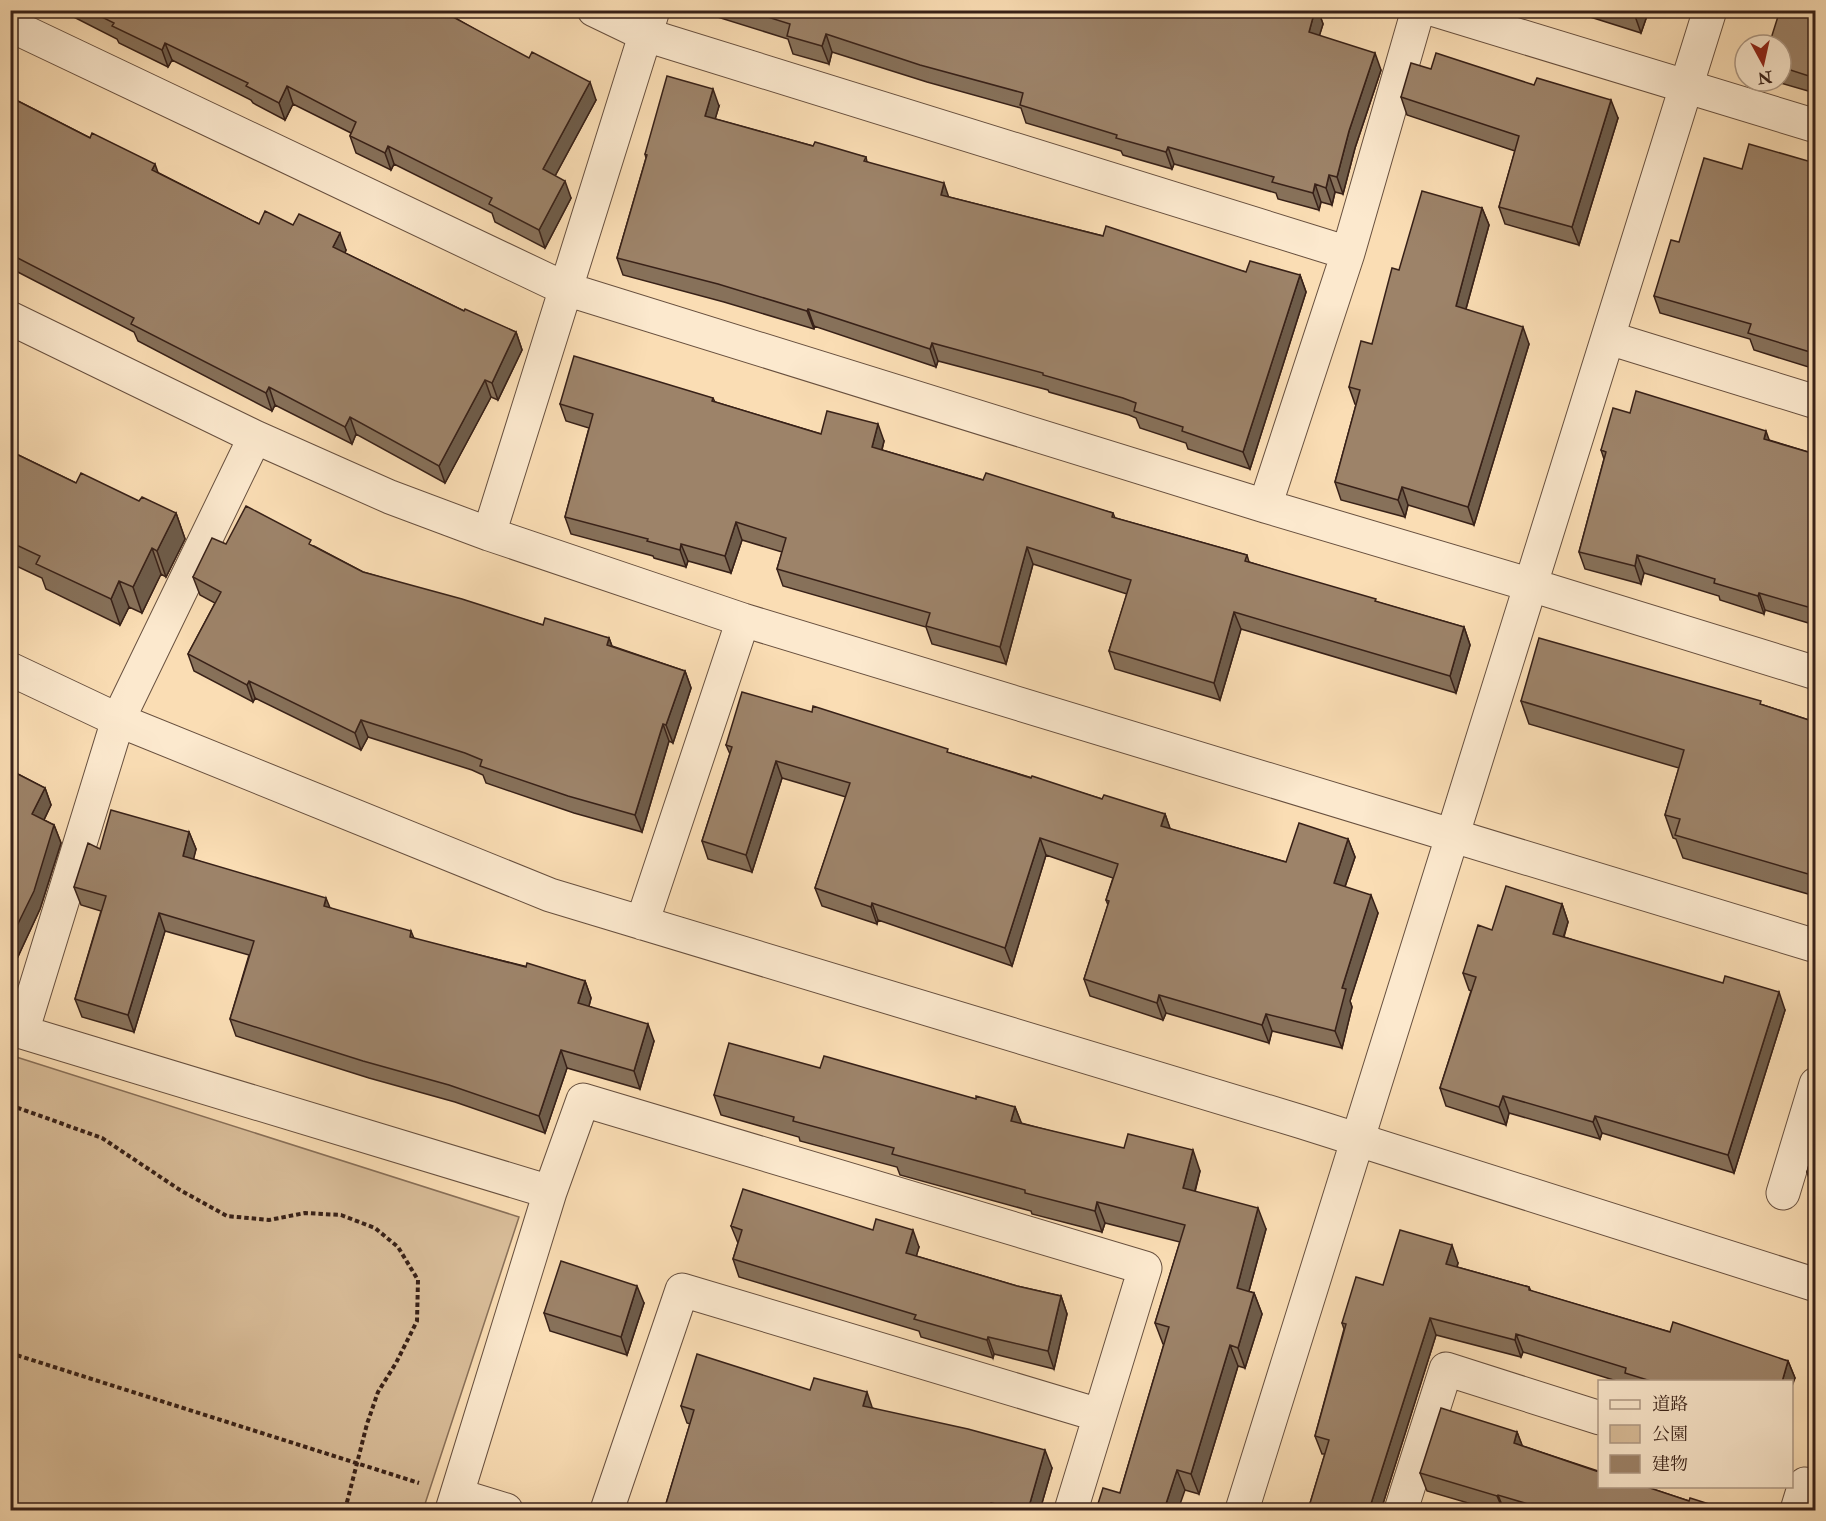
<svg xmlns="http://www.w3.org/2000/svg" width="1826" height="1521" font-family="'IM FELL Double Pica','Noto Serif JP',serif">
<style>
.green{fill:#d9bd99;stroke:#886f58;stroke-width:1.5}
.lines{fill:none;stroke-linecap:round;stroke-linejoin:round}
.minor-casing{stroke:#68503f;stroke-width:35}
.path{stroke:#382118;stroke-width:4;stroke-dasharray:4.5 3;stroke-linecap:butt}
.minor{stroke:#fce9ce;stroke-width:33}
.wall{fill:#87715a;stroke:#382118;stroke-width:1.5}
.shaded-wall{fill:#6e5c4a;stroke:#382118;stroke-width:1.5}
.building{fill:#9d8369;stroke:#382118;stroke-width:1.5}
</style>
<rect width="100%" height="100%" fill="#faddb4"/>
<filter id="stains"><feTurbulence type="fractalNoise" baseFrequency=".00333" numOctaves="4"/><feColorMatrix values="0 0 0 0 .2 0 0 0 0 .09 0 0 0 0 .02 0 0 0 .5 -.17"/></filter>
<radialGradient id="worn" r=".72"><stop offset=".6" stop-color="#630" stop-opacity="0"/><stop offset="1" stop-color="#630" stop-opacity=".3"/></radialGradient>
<path class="green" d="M10 1055 519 1217 423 1510H11Z"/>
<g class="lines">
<defs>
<path id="minor" d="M594 10 646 35 1348 253
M1435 10 1816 126
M10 25 566 289 1265 506 1531 585 1816 673
M10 318 255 437 390 497 489 534 743 620 1816 946
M1609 338 1816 402
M1265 506 1348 253 1418 10
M489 534 653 10
M10 669 118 720 550 895 1302 1122 1816 1285
M642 923 743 620
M10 1027 22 1032 550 1192
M22 1032 118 720 255 437
M1783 1193 1816 1084
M457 1495 506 1510
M452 1510 550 1192 583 1100 1145 1268 1071 1510
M607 1510 682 1290 1099 1415
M1242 1510 1710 10
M1401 1510 1446 1369 1600 1418
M1797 1510 1805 1484"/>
</defs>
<use href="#minor" class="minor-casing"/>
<path class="path" d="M10 1105 102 1138 180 1190 227 1216 269 1220 305 1213 341 1215 375 1228 398 1247 418 1280 417 1321 396 1363 378 1392 367 1424 345 1510
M10 1353 419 1483"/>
<use href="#minor" class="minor"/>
</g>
<path class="wall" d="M60 10H454L457 19 596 100 555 176 571 198 545 248 495 222 492 213 394 164 391 170 356 153 350 136 351 133 293 104 285 120 253 103 251 100 172 60 168 67 119 43 117 39Z
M695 10H1318L1323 24 1319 36 1381 70 1355 148 1343 194 1335 192 1332 205 1321 202 1319 210 1278 199 1276 193 1174 164 1172 169 1123 155 1121 151 1026 123 1021 108 927 82 832 52 829 64 793 54 788 39Z
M1541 10H1561L1559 16Z
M1568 10H1649L1641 33Z
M1815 10V93L1774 81H1781V45Z
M1431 69 1534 85 1618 118 1579 245 1505 224 1499 207 1515 151 1407 115 1401 97Z
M10 97 259 224 346 250 345 253 464 311 516 332 522 350 498 400 491 397 445 483 356 434 352 444 275 405 272 411 138 341 134 332 10 268Z
M719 106 715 119 813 146 866 157 867 162 949 197 1246 272 1300 275 1306 292 1250 469 1188 449 1186 443 1140 428 1136 418 1129 415 1049 392 1048 390 938 361 936 367 814 326V329L724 302 623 275 617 258 646 158 645 154Z
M1815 163V369L1754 350 1750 339 1660 313 1654 296 1679 242 1742 169Z
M1482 208 1489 225 1466 309 1529 344 1474 525 1408 505 1405 517 1341 500 1335 482 1356 405 1355 404 1349 387 1372 344 1399 270Z
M713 398 715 402 821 434 884 441 882 450 983 480 1113 513 1115 518 1247 555 1249 562 1377 602 1464 627 1470 645 1456 693 1241 629 1220 700 1115 669 1109 651 1127 594 1033 564 1006 664 932 644 926 627 783 586 777 569 782 552 742 540 731 573 688 561 686 567 654 558 653 556 571 534 565 517 589 428 566 421 560 404Z
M1630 413 1769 440 1815 454V625L1765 610 1764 614 1720 600 1719 596 1644 573 1641 584 1585 569 1579 552 1604 459 1601 450Z
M10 451 76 483 176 513 185 539 166 577 161 574 142 613 129 607 120 625 46 589 42 578 10 563Z
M226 544 314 546 363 572 543 625 609 638 612 646 685 671 691 688 673 743 669 741 642 832 574 813 486 783 483 775 472 770 368 737 361 750 255 698 253 702 194 671 188 654 215 603 200 595 193 577Z
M1521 701 1763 705 1815 722V896L1683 858 1676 839 1673 838 1665 815 1679 768 1529 724Z
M726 745 950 753 1102 799 1165 814 1170 829 1286 862 1348 839 1355 857 1345 887 1378 913 1350 1001 1352 1007 1342 1048 1272 1031 1269 1043 1166 1013 1163 1020 1090 996 1084 979 1108 905 1106 900 1113 878 1046 855 1012 966 878 920 877 924 822 906 815 888 846 797 782 778 752 872 708 859 702 841 730 754Z
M10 770 45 788 51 805 44 820 54 825 61 843 40 909 15 963 10 961Z
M189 832 196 849 193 859 330 908 414 939 585 981 591 998 589 1006 654 1041 640 1089 567 1068 545 1133 455 1102 369 1078 236 1036 230 1019 249 955 165 931 134 1032 82 1017 75 999 101 911 81 905 74 887 100 849Z
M1562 904 1568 922 1564 937 1785 1010 1734 1173 1602 1133 1600 1139 1509 1113 1506 1125 1446 1106 1440 1088 1471 991 1469 990 1463 973 1492 930Z
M820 1068 1015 1107 1021 1123 1200 1171 1195 1192 1266 1229 1249 1291 1254 1293 1262 1314 1245 1368 1238 1366 1199 1494 1185 1490 1120 1493 1164 1344H1163L1155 1323 1180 1242 1105 1223 1102 1232 1032 1214 1031 1211 900 1175 897 1167 800 1141 799 1137 721 1115 714 1095Z
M1815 1144V1196L1807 1172Z
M731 1226 919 1247 916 1256 1017 1286 1061 1296 1067 1314 1054 1369 994 1354 993 1358 921 1337 919 1331 739 1277 733 1259 738 1243Z
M1458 1263 1457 1267 1529 1287 1531 1291 1670 1332 1788 1361 1795 1378 1791 1382H1620L1523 1352 1521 1357 1436 1335 1381 1510H1308L1325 1454H1322L1315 1436 1344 1329 1342 1323 1383 1285Z
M644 1303 627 1355 550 1331 544 1313Z
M810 1390 872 1408 1052 1468 1040 1510H666L665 1507 690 1424 687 1423 681 1406Z
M1517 1432 1522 1446 1689 1501 1728 1510H1492L1427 1491 1420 1473Z"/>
<path class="shaded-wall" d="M1315 10H1318L1323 24 1315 50 1309 32Z
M1637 10H1649L1641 33 1635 16Z
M454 11 460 28 451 16Z
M826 34 832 52 829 64 822 46Z
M165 43 172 60 168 67 162 50Z
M1375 53 1381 70 1355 148 1343 194 1337 177 1349 131Z
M590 82 596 100 549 187 543 169Z
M287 86 293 104 285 120 279 103Z
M713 89 719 106 711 133 705 116Z
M1611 100 1618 118 1579 245 1572 227Z
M388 146 394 164 391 170 385 153Z
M1168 147 1174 164 1172 169 1166 152Z
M155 164 161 181 152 170Z
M1329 175 1335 192 1332 205 1326 188Z
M565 181 571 198 545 248 539 230Z
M944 183 950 201 941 195Z
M1315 184 1321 202 1319 210 1313 193Z
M1482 208 1489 225 1462 323 1456 306Z
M340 233 346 250 340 264 333 247Z
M1300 275 1306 292 1250 469 1243 452Z
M808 309 814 326V329L807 311Z
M1523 327 1529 344 1474 525 1468 507Z
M516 332 522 350 498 400 492 383Z
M932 343 938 361 936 367 930 349Z
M1812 343 1815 352V368L1810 352Z
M485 380 491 397 445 483 439 466Z
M269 387 275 405 272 411 266 393Z
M350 417 356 434 352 444 345 427Z
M878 424 884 441 878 464 872 447Z
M1766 431 1772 448 1764 439Z
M1402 487 1408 505 1405 517 1398 500Z
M176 513 185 539 166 577 157 551Z
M736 522 742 540 731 573 725 556Z
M681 544 688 561 686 567 680 550Z
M1027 547 1033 564 1006 664 1000 647Z
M152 548 161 574 142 613 133 587Z
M1637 555 1644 573 1641 584 1635 566Z
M119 581 129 607 120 625 111 599Z
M1759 593 1765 610 1764 614 1758 596Z
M1234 612 1241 629 1220 700 1214 683Z
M1464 627 1470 645 1456 693 1450 676Z
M609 638 615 655 607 645Z
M685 671 691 688 673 743 666 725Z
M249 681 255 698 253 702 247 685Z
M361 720 368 737 361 750 355 733Z
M663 724 669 741 642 832 635 815Z
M776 761 782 778 752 872 746 855Z
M45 788 51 805 38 832 32 814Z
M1165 814 1171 831 1161 826Z
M54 825 61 843 40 909 15 963 10 951V940Z
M189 832 196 849 190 874 183 856Z
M1040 838 1046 855 1012 966 1005 948Z
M1348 839 1355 857 1340 901 1334 883Z
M1371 895 1378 913 1350 1001 1352 1007 1342 1048 1335 1031 1342 988Z
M326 898 333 915 324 906Z
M872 903 878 920 877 924 871 907Z
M1562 904 1568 922 1559 951 1553 934Z
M159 913 165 931 134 1032 128 1015Z
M411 931 418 948 410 937Z
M585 981 591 998 585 1021 578 1003Z
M1779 992 1785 1010 1734 1173 1728 1155Z
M1159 995 1166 1013 1163 1020 1157 1003Z
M1266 1014 1272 1031 1269 1043 1262 1025Z
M648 1024 654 1041 640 1089 634 1071Z
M561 1050 567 1068 545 1133 539 1116Z
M1503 1096 1509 1113 1506 1125 1499 1107Z
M1015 1107 1023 1127 1011 1121Z
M1595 1116 1602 1133 1600 1139 1593 1122Z
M1193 1150 1200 1171 1190 1209 1183 1188Z
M1097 1202 1105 1223 1102 1232 1095 1211Z
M1258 1208 1266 1229 1244 1309 1237 1288Z
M913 1230 919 1247 912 1271 906 1253Z
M1452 1245 1458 1263 1452 1282 1446 1264Z
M637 1286 644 1303 627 1355 621 1337Z
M1254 1293 1262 1314 1245 1368 1238 1348Z
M1061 1296 1067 1314 1054 1369 1048 1351Z
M1430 1318 1436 1335 1381 1510H1369Z
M1516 1334 1523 1352 1521 1357 1515 1340Z
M988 1337 994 1354 993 1358 987 1340Z
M1230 1345 1238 1366 1199 1494 1191 1474Z
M1788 1361 1795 1378 1791 1389V1382H1782Z
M867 1392 873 1410 863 1406Z
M1517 1432 1524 1450 1514 1443Z
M1045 1450 1052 1468 1040 1510H1028Z
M1177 1470 1185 1490 1178 1510H1164Z
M1498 1495 1504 1510H1503L1497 1496Z
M991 1503 994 1510H988Z"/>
<path class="building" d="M88 10H454L451 16 529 58 532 52 590 82 543 169 565 181 539 230 489 204 492 198 388 146 385 153 350 136 356 122 287 86 279 103 246 86 248 83 165 43 162 50 112 26 114 23Z
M745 10H1315L1309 32 1375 53 1349 131 1337 177 1329 175 1326 188 1315 184 1313 193 1272 182 1274 177 1168 147 1166 152 1116 138 1117 135 1020 105 1023 93 920 65 826 34 822 46 787 36 790 24Z
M1618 10H1637L1635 16Z
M1780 10H1815V78L1781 67V45H1769Z
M1436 53 1534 85 1537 78 1611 100 1572 227 1499 207 1519 136 1401 97 1411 63 1431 69Z
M667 76 713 89 705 116 813 146 815 142 866 157 864 161 944 183 941 195 1103 236 1106 226 1246 272 1250 261 1300 275 1243 452 1182 431 1183 427 1134 411 1136 403 1123 398 1043 375V373L932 343 930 349 808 309 807 311 718 284 617 258 647 155 645 154Z
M10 97 90 138 92 133 155 164 152 170 259 224 265 211 293 225 299 214 340 233 333 247 464 311 465 309 516 332 492 383 485 380 439 466 350 417 345 427 269 387 266 393 131 324 134 318 10 254Z
M1749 144 1815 163V344L1812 343 1810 352 1748 333 1751 324 1654 296 1671 240 1679 242 1704 158 1742 169Z
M1422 191 1482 208 1456 306 1523 327 1468 507 1402 487 1398 500 1335 482 1360 390 1349 387 1361 341 1372 344 1392 268 1399 270Z
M574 356 713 398 712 401 821 434 827 411 878 424 872 447 983 480 986 473 1113 513 1112 517 1247 555 1245 561 1376 599 1375 601 1464 627 1450 676 1234 612 1214 683 1109 651 1131 580 1027 547 1000 647 926 626 930 613 777 569 786 538 736 522 725 556 681 544 680 550 647 541 648 539 565 517 593 414 560 404Z
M1636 391 1766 431 1764 439 1815 454V609L1759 593 1758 596 1714 583 1715 579 1637 555 1635 566 1579 552 1606 452 1601 450 1613 408 1630 413Z
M10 451 76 483 81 473 139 501 142 497 176 513 157 551 152 548 133 587 119 581 111 599 36 564 40 556 10 542Z
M246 506 311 540 309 544 363 572 462 599 543 625 545 618 609 638 607 645 685 671 666 725 663 724 635 815 568 796 480 766 482 760 465 753 361 720 355 733 249 681 247 685 188 654 221 592 193 577 212 538 226 544Z
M1539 638 1761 701 1760 704 1815 722V876L1675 835 1680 819 1665 815 1684 750 1521 701Z
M742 692 812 712 813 706 948 749 947 752 1031 778 1032 776 1102 799 1104 795 1165 814 1161 826 1286 862 1299 823 1348 839 1334 883 1371 895 1342 988 1346 989 1335 1031 1266 1014 1262 1025 1159 995 1157 1003 1084 979 1109 901 1106 900 1118 864 1040 838 1005 948 872 903 871 907 815 888 850 783 776 761 746 855 702 841 732 747 726 745Z
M10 770 45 788 32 814 54 825 34 891 10 940Z
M111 810 189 832 183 856 326 898 324 906 411 931 410 937 526 967 527 963 585 981 578 1003 648 1024 634 1071 561 1050 539 1116 449 1085 363 1061 230 1019 254 941 159 913 128 1015 75 999 106 896 74 887 88 843 100 849Z
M1506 886 1562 904 1553 934 1723 983 1725 976 1779 992 1728 1155 1595 1116 1593 1122 1503 1096 1499 1107 1440 1088 1476 977 1463 973 1478 925 1492 930Z
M729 1043 820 1068 824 1056 976 1099V1096L1015 1107 1011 1121 1124 1148 1128 1134 1193 1150 1183 1188 1258 1208 1237 1288 1254 1293 1238 1348 1230 1345 1191 1474 1177 1470 1164 1510H1096L1103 1488 1120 1493 1169 1327 1155 1323 1185 1225 1097 1202 1095 1211 1025 1193V1190L892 1154 894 1148 793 1121 794 1117 714 1095Z
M1815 1144V1175L1807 1172Z
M743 1189 873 1230 876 1219 913 1230 906 1253 1017 1286 1061 1296 1048 1351 988 1337 987 1340 914 1319 916 1315 733 1259 742 1230 731 1226Z
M1400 1230 1452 1245 1446 1264 1529 1287V1290L1670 1332 1673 1322 1788 1361 1782 1382H1654L1625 1373 1626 1368 1516 1334 1515 1340 1430 1318 1369 1510H1308L1329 1440 1315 1436 1346 1324 1342 1323 1356 1277 1383 1285Z
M561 1261 637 1286 621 1337 544 1313Z
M697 1354 810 1390 814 1378 867 1392 863 1406 968 1429 1045 1450 1028 1510H1019L991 1503 988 1510H675L665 1507 694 1410 681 1406Z
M1441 1408 1517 1432 1514 1443 1599 1472V1486H1644L1689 1501 1690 1498 1728 1510H1548L1498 1495 1497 1496 1420 1473Z"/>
<rect width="1826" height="1521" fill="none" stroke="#faddb4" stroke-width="36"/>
<rect x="12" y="12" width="1802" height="1497" fill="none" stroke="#382118" stroke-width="3"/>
<rect x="18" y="18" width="1790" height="1485" fill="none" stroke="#382118" stroke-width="1.5"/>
<rect x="1598" y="1380" width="195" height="108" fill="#fce9ce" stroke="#ae9985" stroke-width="1.5"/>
<rect x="1610" y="1400" width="30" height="9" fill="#fce9ce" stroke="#ae9985" stroke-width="1.5"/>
<text x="1652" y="1410" font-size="18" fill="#382118">道路</text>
<rect x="1610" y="1425" width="30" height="18" fill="#d9bd99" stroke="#ae9985" stroke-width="1.5"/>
<text x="1652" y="1440" font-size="18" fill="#382118">公園</text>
<rect x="1610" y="1455" width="30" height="18" fill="#9d8369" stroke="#ae9985" stroke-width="1.5"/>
<text x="1652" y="1470" font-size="18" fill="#382118">建物</text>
<g transform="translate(1763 63) rotate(172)"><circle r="28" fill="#fce9ce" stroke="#ae9985" stroke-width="1.5"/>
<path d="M0-4.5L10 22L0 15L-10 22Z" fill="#8f2418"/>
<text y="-9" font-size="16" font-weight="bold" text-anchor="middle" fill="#382118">N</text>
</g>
<rect width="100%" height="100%" filter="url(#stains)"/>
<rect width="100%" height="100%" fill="url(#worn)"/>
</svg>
